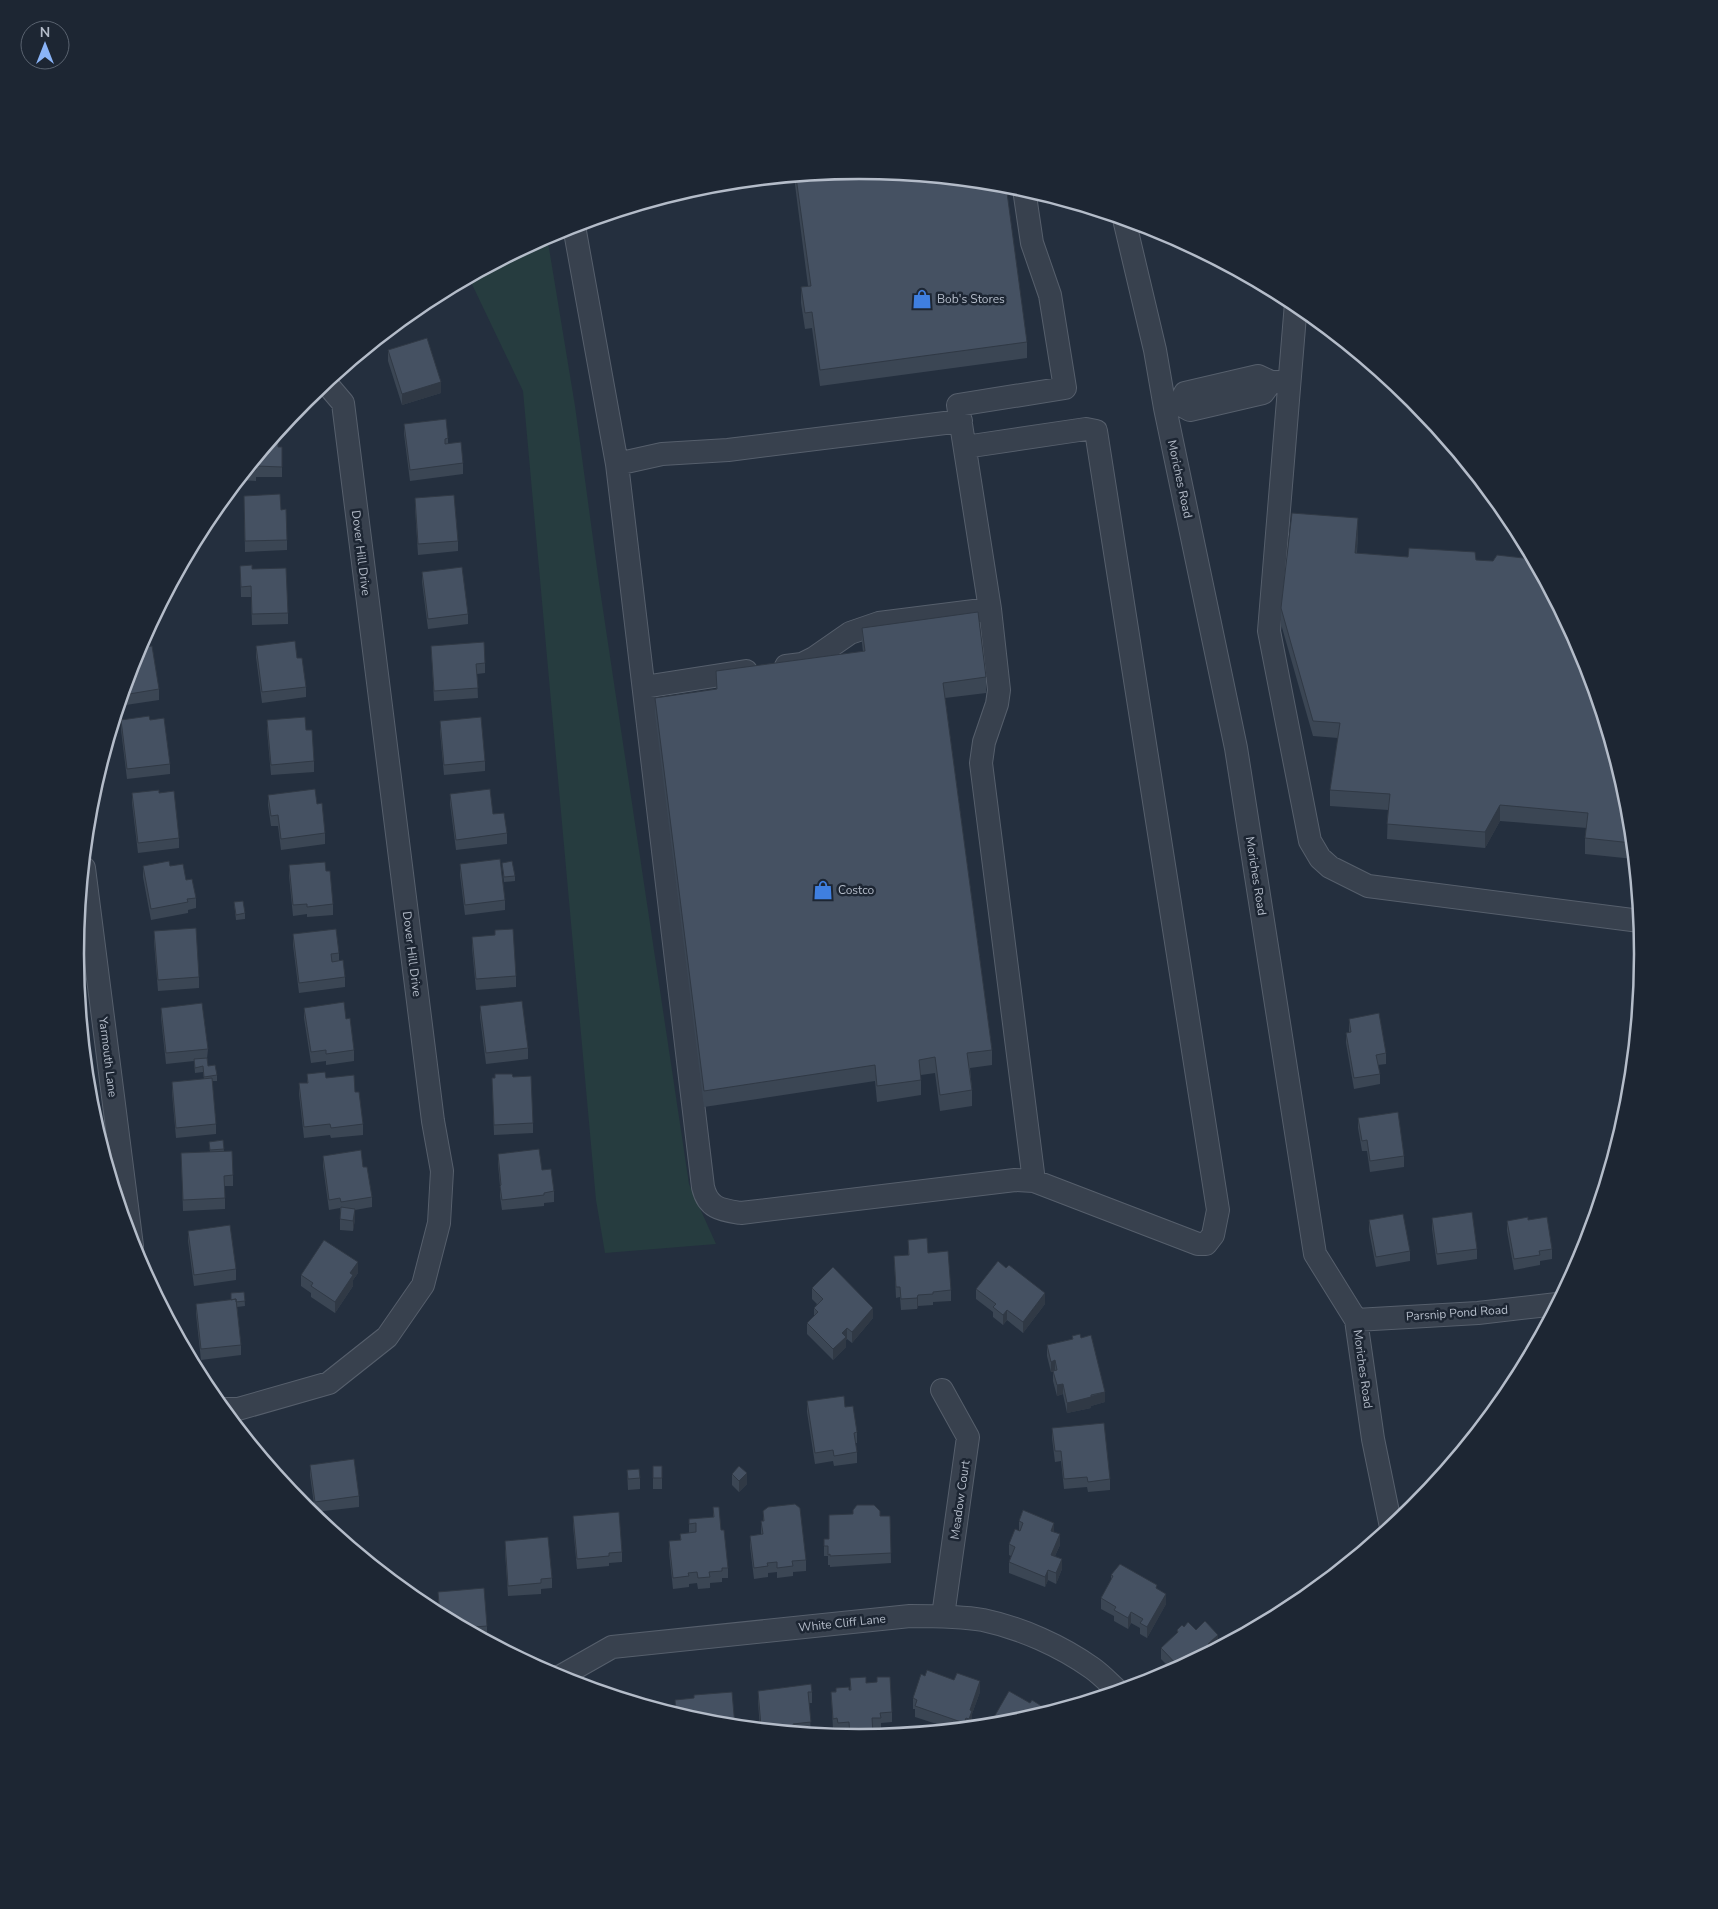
<svg xmlns="http://www.w3.org/2000/svg" width="1718" height="1909" font-family="'Nunito Sans',sans-serif">
<style>
.green{fill:#263c3f}
.lines{fill:none;stroke-linecap:round;stroke-linejoin:round}
.minor-casing{stroke:#565f6c;stroke-width:24}
.minor{stroke:#38414e;stroke-width:22}
.wall{fill:#3b4654}
.shaded-wall{fill:#303945}
.building{fill:#455162;stroke:#303945}
.labels{text-anchor:middle;dominant-baseline:central;stroke-width:5;stroke-linejoin:round;paint-order:stroke}
.poi-label{font-size:12px;fill:#b4bcc9;stroke:#1d2633;text-anchor:start}
.street-label{font-size:12px;fill:#b4bcc9;stroke:#1d2633}
.rim{fill:none;stroke:#b4bcc9;stroke-width:2.5}
</style>
<rect width="100%" height="100%" fill="#242f3e"/>
<path class="green" d="M547 236 575 406 599 583 689 1184 716 1244 605 1253 596 1200 523 391 469 278Z"/>
<g class="lines">
<defs>
<path id="minor" d="M1024 189 1032 243 1050 295 1065 388 958 405 990 609 999 690 997 704 984 742 981 763 1034 1181
M1124 219 1155 350 1165 408 1236 748 1315 1254 1356 1320 1373 1439 1391 1527
M574 226 617 464 703 1187C708 1209 722 1210 741 1213L1015 1180 1034 1181 1198 1244H1206L1213 1235 1218 1210 1096 431 1086 429 965 447
M1296 303 1269 631 1310 841 1320 858 1330 867 1368 886 1640 921
M1179 404 1185 393 1258 376 1271 382H1289
M1166 407 1179 404 1190 410 1263 393 1271 382
M617 464 662 454 728 450 961 421
M786 666 802 664 814 658 850 633 879 623 990 609
M644 687 746 671
M84 868 132 1246
M1356 1320 1478 1313 1557 1304
M942 1390 968 1437 943 1616
M223 1409H238L329 1383 387 1337 423 1285 439 1223 442 1171 433 1121 343 403 326 383
M555 1677 561 1676 612 1647 910 1616C934 1616 960 1616 983 1620 1021 1628 1061 1646 1092 1668 1102 1675 1110 1684 1118 1691"/>
</defs>
<use href="#minor" class="minor-casing"/>
<use href="#minor" class="minor"/>
</g>
<path class="wall" d="M859 170 1027 342V358L820 386 812 328 805 329 801 303V287L808 286 794 177Z
M388 350 441 393 402 405 388 361Z
M404 424 448 438V444L463 463V474L410 481 404 434Z
M278 432V447H282V477H256V481L240 480V478Z
M244 496 281 510 287 540V550L245 552Z
M415 498 458 541V551L418 555 415 508Z
M1358 534 1357 553 1408 557 1476 560 1628 802 1634 859 1585 854V838L1587 828 1500 821 1485 848 1387 839 1388 810 1330 806V790L1338 738 1313 736 1281 624V608Z
M240 566 252 569 288 613V624L252 625 251 597H241Z
M422 572 468 614V624L428 629 422 582Z
M159 608V617L154 618Z
M862 628 986 677V693L945 698 992 1050V1065L970 1068 972 1090V1106L940 1111 935 1073 921 1075V1095L877 1102 875 1081 704 1107 655 714V698L716 689V671L863 652 862 643Z
M256 646 306 687V697L262 703 256 657Z
M431 646 485 663V673L477 674 478 698 434 701Z
M135 654 159 689V700L119 706Z
M121 720H150L170 764V774L127 779 121 730Z
M267 720 306 730 314 761V772L271 775 267 730Z
M440 721 485 761V771L444 775 440 731Z
M132 793 179 838V848L138 853 132 803Z
M450 794 493 814 507 833V844L456 850 450 804Z
M268 795 317 804 325 833V844L281 850 278 826H271L268 805Z
M502 863 515 876V881L504 882Z
M460 864 505 900V910L465 915 460 875Z
M289 865 326 871 333 904V915L307 917V914L293 916 289 876Z
M143 866H170L186 880 196 898V908L188 910V913L151 920 143 877Z
M234 902 245 913V919L236 920Z
M154 931 199 977V988L158 991 154 942Z
M293 934 339 953V961L345 977V987L299 993 293 945Z
M472 937 516 976V987L476 990 472 948Z
M480 1006 528 1048V1059L486 1064 480 1017Z
M161 1008 208 1049 207 1059 208 1066 217 1075V1081H212L216 1124V1134L176 1138 172 1093V1082L204 1079 203 1072 195 1073 194 1061 166 1064 161 1018Z
M304 1008 346 1019 354 1050V1061L326 1065V1061L311 1063 304 1018Z
M1349 1019 1386 1053V1064L1378 1065 1380 1074V1084L1354 1089 1346 1043V1033L1349 1032Z
M307 1074 326 1078 355 1092 363 1124V1135L331 1138 330 1135 304 1138 299 1094V1083H307Z
M513 1077 533 1123V1133L494 1135 492 1078Z
M1358 1118 1404 1156V1167L1370 1172 1367 1151H1362L1358 1128Z
M223 1140 224 1151 233 1175V1186H225V1209L183 1211 181 1153 210 1152 209 1142Z
M498 1154 542 1170 554 1191V1202L544 1203V1206L502 1210 500 1196V1186L498 1164Z
M323 1156 363 1167 372 1197V1207L355 1210V1219L353 1231 340 1230V1208L329 1210 323 1166Z
M1432 1218 1477 1249V1259L1437 1265 1432 1229Z
M1369 1220 1410 1251V1261L1376 1267 1369 1231Z
M1528 1220 1552 1249V1259L1540 1261V1265L1514 1270 1507 1231V1221Z
M188 1231 236 1269V1280L194 1286 188 1241Z
M908 1240 928 1253 951 1290V1301L933 1302V1305L918 1306 917 1309 901 1310 900 1297 896 1298 894 1256 908 1255Z
M358 1273 353 1280V1286L335 1313 311 1297V1293L301 1286V1275Z
M812 1288 873 1318 852 1343 847 1339 846 1340V1347L833 1360 807 1334V1323L814 1316V1308L817 1304 812 1299Z
M976 1289 1045 1304 1023 1333 1007 1320 1003 1325 993 1317V1312L976 1299Z
M244 1292 245 1306 237 1307 241 1345V1355L201 1360 196 1314V1304L231 1300Z
M1072 1336 1105 1402 1091 1406V1408L1067 1413 1063 1394 1057 1396 1053 1381V1372H1051L1047 1356V1345L1072 1339Z
M807 1401 845 1407 857 1432V1443H855L857 1452V1463L834 1466 833 1461 815 1464 807 1412Z
M1052 1428 1110 1479V1490L1088 1492 1087 1487 1064 1489 1061 1461 1055 1462 1052 1438Z
M310 1465 359 1496V1507L315 1512 310 1475Z
M653 1466H662V1489H653Z
M627 1470 640 1478V1489L628 1490Z
M732 1474 747 1484 739 1492 732 1485Z
M713 1507 721 1530 728 1568V1578H722V1582L710 1583V1588L698 1589 697 1583 689 1584V1587L673 1589 669 1552V1541L680 1540V1534L689 1533V1519L713 1517Z
M763 1511 806 1560V1571L793 1572V1576L777 1578V1572L768 1573V1577L754 1579 750 1546V1536L761 1534V1521H763Z
M573 1516 622 1552V1562L609 1563V1566L577 1569 573 1526Z
M880 1516H890L891 1563 830 1567V1565H828V1556H824V1539H829Z
M1019 1521 1054 1532 1060 1545 1055 1556 1062 1569 1056 1584 1048 1580 1045 1587 1009 1573V1562L1011 1556 1009 1555V1544L1019 1531Z
M505 1541 552 1578V1588L541 1589V1594L508 1596 505 1552Z
M1111 1575 1157 1589 1166 1604 1147 1638 1140 1634V1628L1131 1623 1128 1629 1114 1621V1616L1101 1609V1598L1111 1581Z
M438 1592 487 1626V1636L480 1637 439 1614Z
M1184 1627 1196 1630 1218 1645 1214 1650 1173 1671 1161 1659V1648L1177 1633V1630Z
M850 1678 866 1683 892 1712V1722L881 1723V1728L872 1729 873 1737 859 1738H850L849 1733H838L837 1729H833L831 1692 850 1690Z
M758 1691 812 1692V1703H809L811 1733H805L760 1729 758 1702Z
M980 1692 972 1714V1722L970 1728 952 1729 915 1717V1709H913V1698Z"/>
<path class="shaded-wall" d="M441 382V393L402 405V394Z
M1358 518V534L1355 569V553Z
M1500 805V821L1485 848V832Z
M355 1209V1219L353 1231V1221Z
M358 1262V1273L353 1280V1286L335 1313V1302L350 1273Z
M1045 1293V1304L1023 1333V1322Z
M918 1295V1306L917 1309V1298Z
M873 1308V1318L852 1343V1332Z
M1007 1310V1320L1003 1325V1315Z
M847 1328V1339L846 1340V1347L833 1360V1349L842 1333Z
M1055 1360V1371L1051 1372V1362Z
M1063 1384V1394L1057 1396V1385Z
M1105 1392V1402L1091 1406V1408L1067 1413V1403Z
M747 1473V1484L739 1492V1481Z
M1054 1523V1533L1051 1531Z
M1060 1534V1545L1051 1565V1555Z
M1062 1559V1569L1056 1584V1573Z
M1048 1570V1580L1045 1587V1577Z
M1166 1594V1604L1147 1638V1627Z
M1131 1612V1623L1128 1629V1618Z
M1218 1635V1645L1213 1650 1208 1644Z
M980 1681V1692L972 1714V1722L969 1728 970 1710Z
M966 1718V1728H964V1723Z"/>
<path class="building" d="M859 170 1006 185 1027 342 820 370 812 312 805 313 801 287 811 286 796 177Z
M427 338 441 382 402 394 388 350Z
M446 419 448 438 445 439V444L461 442 463 463 410 470 404 424Z
M278 432V447H282V467L256 466V470H247Z
M280 494 281 510 286 509 287 540 245 541 244 496Z
M454 495 458 541 418 544 415 498Z
M1292 513 1358 518 1355 553 1408 557 1409 548 1475 552 1476 560 1493 561 1497 555 1532 559 1583 655 1628 802 1632 843 1585 838 1588 813 1500 805 1485 832 1387 824 1390 794 1330 790 1340 723 1313 721 1281 608Z
M252 565V569L286 568 288 613 252 614 251 586 241 587 240 566Z
M462 567 468 614 428 619 422 572Z
M978 612 986 677 943 683 992 1050 967 1053 972 1090 940 1095 935 1057 919 1060 921 1080 877 1086 875 1065 704 1091 655 698 717 689 716 671 865 651 862 628Z
M295 641 297 658H302L306 687 262 692 256 646Z
M484 642 485 663 476 664 478 688 434 691 431 646Z
M139 646V647L152 646 159 689 123 695 135 654Z
M149 716 150 720 164 718 170 764 127 769 121 720Z
M305 717 306 730H312L314 761 271 765 267 720Z
M481 717 485 761 444 765 440 721Z
M315 789 317 804 322 803 325 833 281 839 278 815 271 816 268 795Z
M490 789 493 814 504 813 507 833 456 840 450 794Z
M159 790V793L174 791 179 838 138 843 132 793Z
M500 859 505 900 465 905 460 864Z
M169 861 170 866 183 864 186 880 192 879 196 898 187 899 188 902 151 909 143 866Z
M512 861 515 876 504 877 502 863Z
M325 862 326 871H330L333 904 307 907V904L293 905 289 865Z
M243 901 245 913 236 915 234 902Z
M196 928 199 977 158 980 154 931Z
M336 929 339 953 331 954 332 962 343 960 345 977 299 983 293 934Z
M513 929 516 976 476 979 472 937 495 935V930Z
M522 1001 528 1048 486 1053 480 1006Z
M344 1002 346 1019 350 1018 354 1050 326 1054V1050L311 1052 304 1008Z
M202 1003 208 1049 166 1053 161 1008Z
M1379 1013 1386 1053 1376 1055 1380 1074 1354 1078 1346 1033 1351 1032 1349 1019Z
M207 1058 208 1066 215 1065 217 1075 204 1077 203 1066 195 1068 194 1059Z
M325 1072 326 1078 354 1075 355 1092H359L363 1124 331 1128 330 1124 304 1127 299 1083H308L307 1074Z
M495 1074H512L513 1077 531 1076 533 1123 494 1125 492 1078H495Z
M212 1078 216 1124 176 1128 172 1082Z
M1398 1112 1404 1156 1370 1161 1367 1140 1362 1141 1358 1118Z
M223 1140 224 1149 210 1150 209 1142Z
M539 1149 542 1170 551 1169 554 1191 544 1193V1195L502 1200 500 1186 501 1185 498 1154Z
M361 1150 363 1167H367L372 1197 341 1202 340 1198 329 1200 323 1156Z
M232 1151 233 1175 224 1176 225 1198 183 1200 181 1153Z
M341 1207 355 1209 353 1221 340 1219Z
M1472 1212 1477 1249 1437 1254 1432 1218Z
M1403 1214 1410 1251 1376 1257 1369 1220Z
M1528 1217V1220L1547 1217 1552 1249 1539 1251 1540 1255 1514 1259 1507 1221Z
M230 1225 236 1269 194 1275 188 1231Z
M927 1238 928 1253 948 1251 951 1290 933 1292V1294L918 1295 917 1298 901 1299 900 1287H896L894 1256 909 1255 908 1240Z
M324 1240 358 1262 350 1273 353 1275 335 1302 311 1286 313 1283 301 1275Z
M998 1261 1006 1268 1009 1265 1045 1293 1023 1322 1007 1310 1003 1315 993 1307 996 1304 976 1289Z
M833 1267 873 1308 852 1332 847 1328 842 1333 846 1337 833 1349 807 1323 818 1312 814 1308 823 1299 812 1288Z
M244 1292 245 1301 236 1302V1299L231 1300V1293Z
M236 1299 241 1345 201 1349 196 1304Z
M1080 1334 1081 1338 1091 1335 1105 1392 1091 1395V1397L1067 1403 1063 1384 1057 1385 1053 1371 1057 1370 1055 1360 1051 1362 1047 1345 1073 1339 1072 1336Z
M844 1396 845 1407 853 1406 857 1432 854 1433 857 1452 834 1456 833 1450 815 1453 807 1401Z
M1104 1423 1110 1479 1088 1482 1087 1477 1064 1479 1061 1451H1055L1052 1428Z
M354 1459 359 1496 315 1502 310 1465Z
M653 1466H662V1478H653Z
M739 1466 747 1473 739 1481 732 1474Z
M639 1469 640 1478 628 1479 627 1470Z
M283 1470 285 1485 274 1472Z
M795 1504 800 1508 806 1560 792 1561 793 1566 777 1568V1562L767 1563 768 1566 754 1568 750 1536 763 1534 761 1521H764L763 1511 768 1507Z
M857 1505H874L880 1511V1516H890L891 1553 830 1556V1554L828 1555V1546H824V1539H829V1515L853 1514V1510Z
M713 1507H719L721 1530H724L728 1568H722V1571L709 1572 710 1577 698 1578 697 1572 688 1573 689 1576 673 1578 669 1541 681 1540 680 1534 696 1532V1523L689 1524V1519L714 1517Z
M1023 1510 1054 1523 1051 1531 1060 1534 1051 1555 1062 1559 1056 1573 1048 1570 1045 1577 1009 1562 1015 1547 1009 1544 1015 1529 1020 1531 1023 1523 1019 1521Z
M619 1512 622 1552 609 1553V1556L577 1559 573 1516Z
M548 1537 552 1578 541 1579V1583L508 1586 505 1541Z
M1120 1564 1157 1585 1156 1588 1166 1594 1147 1627 1140 1623 1143 1619 1131 1612 1128 1618 1114 1610 1116 1607 1101 1598 1113 1576 1111 1575Z
M484 1588 487 1626 474 1627V1631H470L440 1615 438 1592Z
M1205 1621 1218 1635 1208 1644 1214 1650 1180 1668 1161 1648 1178 1632 1177 1630 1182 1625 1184 1627 1188 1622 1196 1630Z
M927 1670 954 1680 957 1673 980 1681 970 1710 972 1711 969 1719 966 1718 964 1723 915 1706 917 1700 913 1698 921 1674 925 1676Z
M866 1677V1683L877 1682V1677H890L892 1712 880 1713 881 1718H872L873 1734 850 1736 849 1722 838 1723 837 1718 833 1719 831 1692H836V1688L849 1687V1690H851L850 1678Z
M811 1684 812 1692H808L811 1722 793 1724 794 1732 771 1730V1725L761 1726 758 1691Z
M1009 1691 1030 1703 1032 1700 1051 1712 1012 1723 992 1725 990 1724Z
M732 1692 735 1726 706 1723 676 1714 675 1700 694 1698V1695Z"/>
<defs>
<symbol id="shop-bare" viewBox="-9 -9 18 18"><path d="M-5-2.5h2.3a2.7 3.5 0 0 1 5.4 0H5L5.5 6h-11ZM-1.5-2.5h3a1.5 2.3 0 0 0-3 0Z" fill="#3f7fe0" stroke="#1d2633" stroke-width="2.5" paint-order="stroke"/></symbol>
</defs>
<g fill-rule="evenodd">
<use href="#shop-bare" x="908" y="285" width="28" height="28"/>
<use href="#shop-bare" x="809" y="876" width="28" height="28"/>
</g>
<g class="labels">
<g class="poi-label">
<text x="937" y="299">Bob's Stores</text>
<text x="838" y="890">Costco</text>
</g>
<g class="street-label">
<text transform="translate(1180 479) rotate(78)">Moriches Road</text>
<text transform="translate(361 553) rotate(83)">Dover Hill Drive</text>
<text transform="translate(1256 876) rotate(81)">Moriches Road</text>
<text transform="translate(412 954) rotate(83)">Dover Hill Drive</text>
<text transform="translate(108 1057) rotate(83)">Yarmouth Lane</text>
<text transform="translate(1457 1313) rotate(-4)">Parsnip Pond Road</text>
<text transform="translate(1363 1369) rotate(82)">Moriches Road</text>
<text transform="translate(960 1500) rotate(-82)">Meadow Court</text>
<text transform="translate(842 1623) rotate(-6)">White Cliff Lane</text>
</g>
</g>
<path d="M0 0H1718V1909H0ZM84 954a775 775 0 1 1 1550 0a775 775 0 1 1-1550 0Z" fill="#1d2633" fill-rule="evenodd"/>
<path class="rim" d="M84 954a775 775 0 1 1 1550 0a775 775 0 1 1-1550 0Z"/>
<g transform="translate(45 45)"><circle r="24" fill="#1d2633" stroke="#59626f"/>
<path d="M0-4L9 19L0 12L-9 19Z" fill="#8ab4f8"/>
<text y="-8" font-size="14" font-weight="bold" text-anchor="middle" fill="#b4bcc9">N</text>
</g>
</svg>
